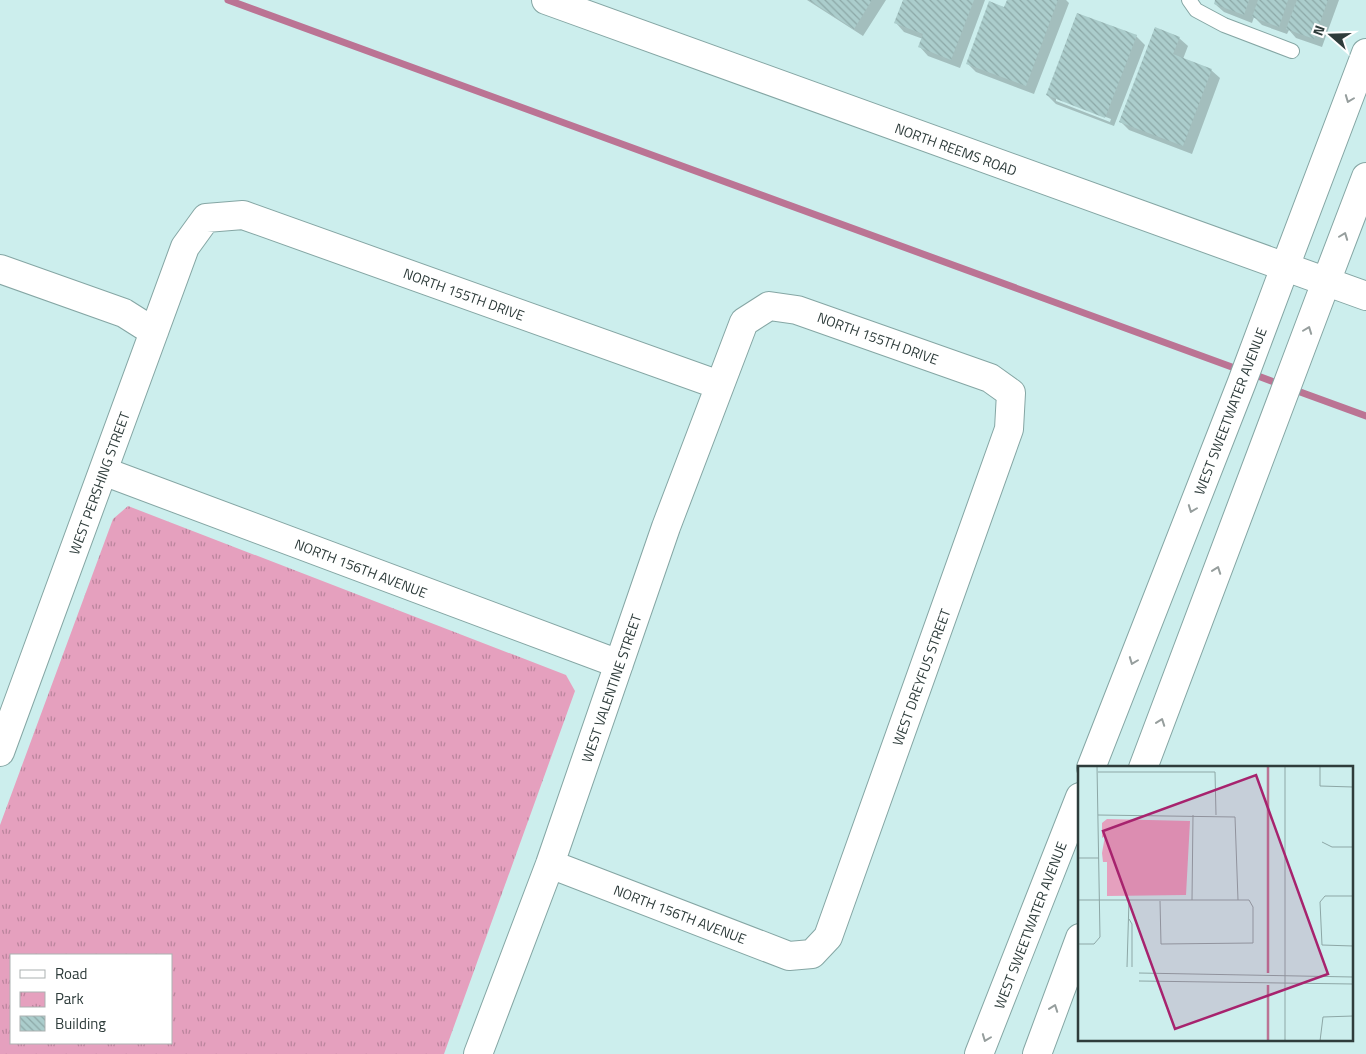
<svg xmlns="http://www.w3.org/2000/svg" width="1366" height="1054" font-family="'Titillium Web',sans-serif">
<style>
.park{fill:url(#park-tufts);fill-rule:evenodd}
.shadow{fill:#0003;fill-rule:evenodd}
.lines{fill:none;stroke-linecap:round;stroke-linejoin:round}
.stream{stroke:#bb7494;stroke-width:7}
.building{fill:url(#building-back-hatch)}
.lane-casing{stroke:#85a6a4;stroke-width:16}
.street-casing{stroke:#85a6a4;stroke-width:30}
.secondary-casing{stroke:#85a6a4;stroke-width:30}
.lane{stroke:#fff;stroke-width:14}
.street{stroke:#fff;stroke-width:28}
.secondary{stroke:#fff;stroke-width:28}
.oneway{stroke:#969e9d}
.labels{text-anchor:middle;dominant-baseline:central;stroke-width:4;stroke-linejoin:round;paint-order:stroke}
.street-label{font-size:14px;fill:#2e3c3b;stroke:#fff}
.inset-river{fill:none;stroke:#bb7494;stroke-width:2.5}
.inset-road{fill:none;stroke:#8da7a6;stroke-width:1}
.view{fill:#a7236e;fill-opacity:0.15;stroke:#a7236e;stroke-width:2.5}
.inset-edge{fill:none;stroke:#2e3c3b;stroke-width:2.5}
</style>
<defs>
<pattern id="park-tufts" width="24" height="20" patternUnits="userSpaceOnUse" patternTransform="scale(1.25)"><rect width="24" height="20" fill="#e5a0be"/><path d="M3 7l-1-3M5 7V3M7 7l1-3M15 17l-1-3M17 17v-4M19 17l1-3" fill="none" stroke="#ba849c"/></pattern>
<pattern id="building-back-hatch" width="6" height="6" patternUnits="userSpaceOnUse" patternTransform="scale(1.25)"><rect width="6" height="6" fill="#abcdcc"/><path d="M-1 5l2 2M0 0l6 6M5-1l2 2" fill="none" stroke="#8ca8a7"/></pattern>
</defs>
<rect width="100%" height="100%" fill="#cceeed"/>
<path class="park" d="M128 506 566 675 575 691 444 1054H0V825L113 519ZM11 955H171V1043H11Z"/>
<path class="shadow" d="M807 0H886L863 36Z
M904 0H985L960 68 928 56 920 47 923 39 904 32 896 23Z
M1008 0H1066L1069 3 1034 94 976 72 967 63 1005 9Z
M1217 0H1339L1322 47 1296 38 1289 30 1287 34 1262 25 1254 17 1252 23 1224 12 1215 4Z
M1136 36 1145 45 1114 126 1056 104 1047 95ZM1056 98 1111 119 1110 122 1056 101Z
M1179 38 1188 46 1183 59 1211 70 1220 78 1192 154 1129 130 1121 122Z"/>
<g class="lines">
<path class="stream" d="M228 0 1240 370
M1250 373 1282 385
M1292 389 1366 416"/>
</g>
<path class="building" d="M809 0H872L854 29Z
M903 0H974L951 60 918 47 923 34 894 23Z
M1007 0H1058L1026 86 966 64 989 1 1004 7Z
M1215 0H1249L1244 15 1214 4Z
M1258 0H1288L1279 27 1252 17Z
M1297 0H1328L1314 39 1286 29Z
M1077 13 1137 35 1105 118 1046 95Z
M1155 27 1180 37 1173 54 1212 69 1183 146 1119 122Z"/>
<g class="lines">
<defs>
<path id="lane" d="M1189 0 1196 10 1224 25 1292 51"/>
<path id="street" d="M0 269 124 313 154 332
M103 471 619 664
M0 752 185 247 206 218 243 215 719 385
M1091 768 1242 382 1285 267
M1143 768 1326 282
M478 1054 550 864 666 527 744 322 769 306 797 310 990 378 1011 393 1009 429 828 937 812 954 789 956 550 864
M979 1054 1080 797
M1037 1054 1080 938"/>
<path id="secondary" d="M546 0 1366 296
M1285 267 1366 53
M1326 282 1366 177"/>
</defs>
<use href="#lane" class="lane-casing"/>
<use href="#street" class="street-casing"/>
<use href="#secondary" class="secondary-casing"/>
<use href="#lane" class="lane"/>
<use href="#street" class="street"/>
<use href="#secondary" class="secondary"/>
</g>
<defs><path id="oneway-chevron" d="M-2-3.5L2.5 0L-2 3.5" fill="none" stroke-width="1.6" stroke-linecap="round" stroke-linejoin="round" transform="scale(1.25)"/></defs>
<g class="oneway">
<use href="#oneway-chevron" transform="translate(1349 99) rotate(111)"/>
<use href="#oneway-chevron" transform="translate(1344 236) rotate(-69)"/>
<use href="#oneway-chevron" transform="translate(1308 330) rotate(-69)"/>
<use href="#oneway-chevron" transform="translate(1192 509) rotate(111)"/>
<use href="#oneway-chevron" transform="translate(1217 570) rotate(-70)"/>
<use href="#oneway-chevron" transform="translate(1133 661) rotate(111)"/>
<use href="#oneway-chevron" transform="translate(1161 722) rotate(-70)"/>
<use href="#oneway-chevron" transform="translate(1054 1008) rotate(-70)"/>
<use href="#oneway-chevron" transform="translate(986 1038) rotate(111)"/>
</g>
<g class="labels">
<g class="street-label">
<text transform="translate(956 149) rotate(20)">NORTH REEMS ROAD</text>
<text transform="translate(464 294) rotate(20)">NORTH 155TH DRIVE</text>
<text transform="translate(878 338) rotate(20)">NORTH 155TH DRIVE</text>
<text transform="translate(1230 411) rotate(-69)">WEST SWEETWATER AVENUE</text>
<text transform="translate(99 483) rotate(-70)">WEST PERSHING STREET</text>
<text transform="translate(361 568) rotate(21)">NORTH 156TH AVENUE</text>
<text transform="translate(921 677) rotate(-70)">WEST DREYFUS STREET</text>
<text transform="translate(611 688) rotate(-71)">WEST VALENTINE STREET</text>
<text transform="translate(680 914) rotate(21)">NORTH 156TH AVENUE</text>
<text transform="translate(1030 925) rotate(-69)">WEST SWEETWATER AVENUE</text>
</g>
</g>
<g transform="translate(1078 766)">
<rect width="275" height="275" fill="#cceeed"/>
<path d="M29 53 112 55 108 129 29 130V96H25L24 87 27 70 24 72V57Z" fill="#e5a0be"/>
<path class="inset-river" d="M190 207V0M190 275V219"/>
<path class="inset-road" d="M207 0V275M242 0V20L275 21M20 6H137L138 49M20 49 157 51 160 134M244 76 254 81H275M0 92H21M275 130H247L242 136 244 179 275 180M0 134H171L175 141V177L83 178 82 135M114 134 115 49M51 153 54 158V201M0 178H16L22 171 19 0M49 201 51 134M61 207 275 211M61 215 275 218M242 275 245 251 275 250"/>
<path class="view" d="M178 9 250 208 97 263 25 65Z"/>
<rect width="275" height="275" class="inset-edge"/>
</g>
<rect x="10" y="954" width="162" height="90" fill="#ffffff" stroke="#abb1b1"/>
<rect x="20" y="970" width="25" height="8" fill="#ffffff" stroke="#abb1b1"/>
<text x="55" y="979" font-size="15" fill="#2e3c3b">Road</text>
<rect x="20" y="992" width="25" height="15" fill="url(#park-tufts)" stroke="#abb1b1"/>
<text x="55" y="1004" font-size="15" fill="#2e3c3b">Park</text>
<rect x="20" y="1016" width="25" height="15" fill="url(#building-back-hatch)" stroke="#abb1b1"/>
<text x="55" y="1029" font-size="15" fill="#2e3c3b">Building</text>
<g transform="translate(1331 35) rotate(290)" stroke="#ffffff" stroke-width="4" paint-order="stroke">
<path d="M0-4L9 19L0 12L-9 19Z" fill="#2e3c3b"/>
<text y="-8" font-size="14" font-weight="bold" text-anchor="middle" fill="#2e3c3b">N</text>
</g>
</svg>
